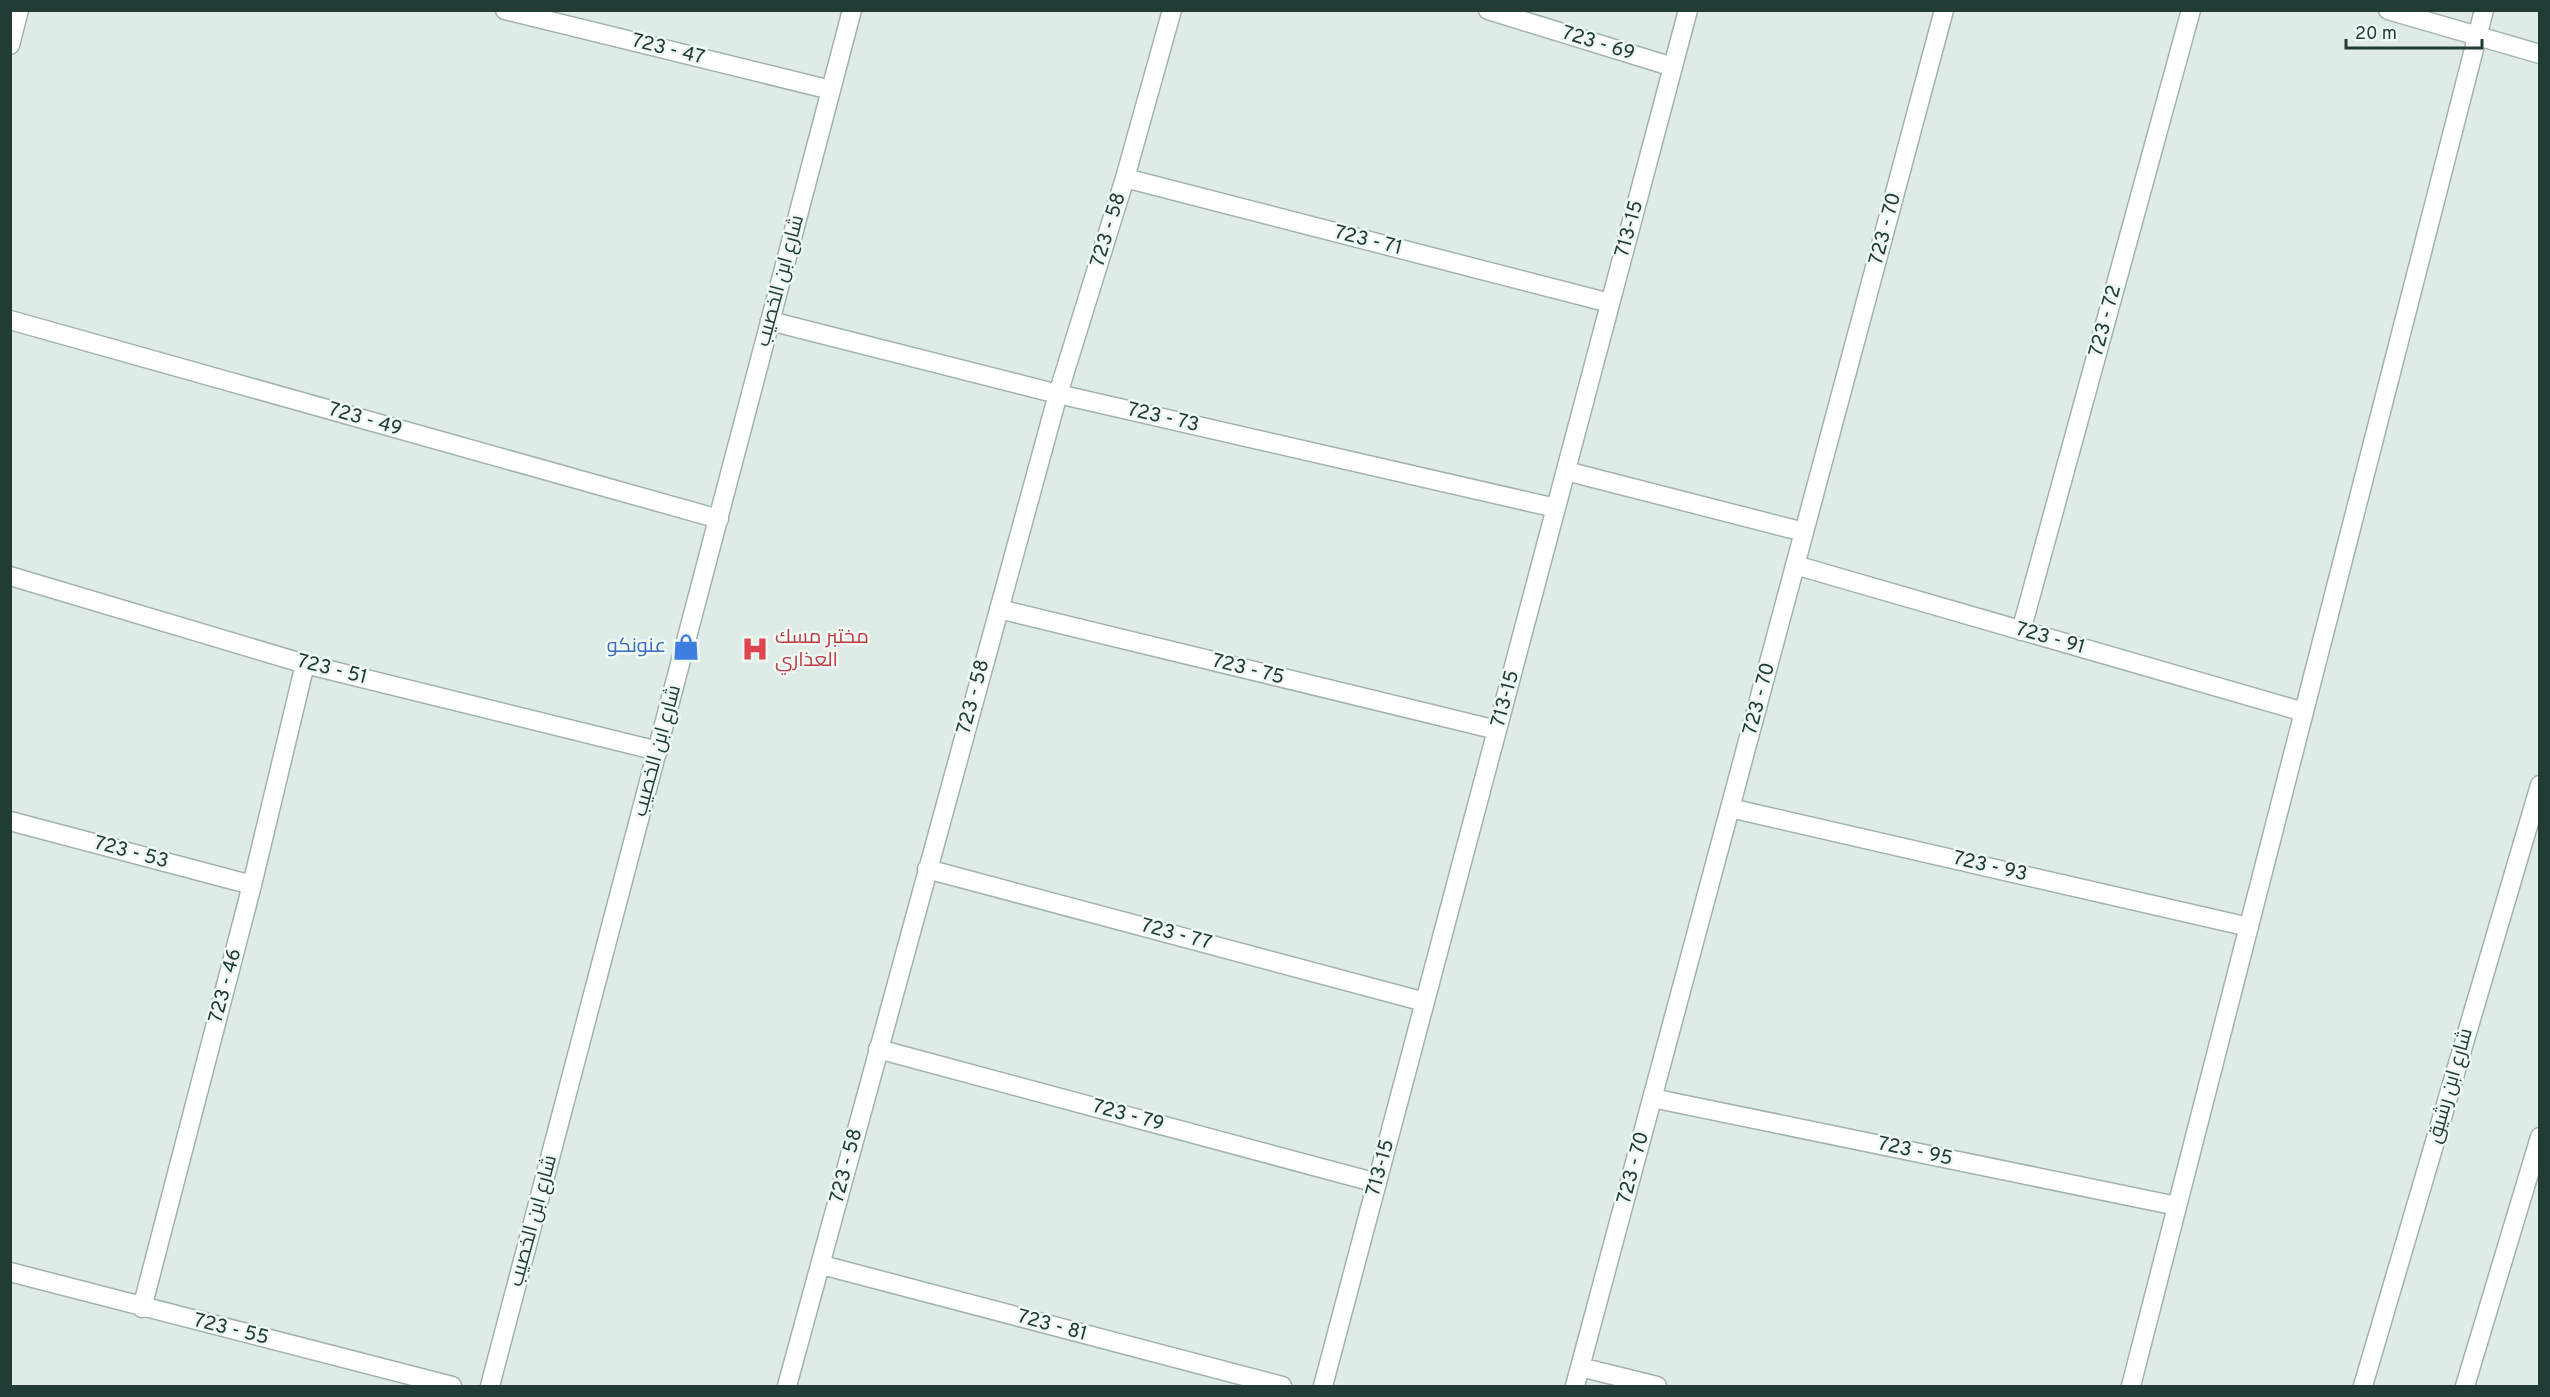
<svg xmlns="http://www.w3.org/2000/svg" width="2550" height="1397" font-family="Overpass,Cairo,sans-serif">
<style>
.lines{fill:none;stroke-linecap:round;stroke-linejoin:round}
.minor-casing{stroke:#a2b3ad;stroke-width:21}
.tertiary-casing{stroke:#a2b3ad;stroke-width:21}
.minor{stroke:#fff;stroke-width:18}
.tertiary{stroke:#fff;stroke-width:18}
.labels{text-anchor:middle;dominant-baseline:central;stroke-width:5;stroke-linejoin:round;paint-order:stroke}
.street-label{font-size:20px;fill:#203c35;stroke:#f0f8f4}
.health-label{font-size:20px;fill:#be3a42;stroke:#f0f8f4;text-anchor:start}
.shop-label{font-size:20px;fill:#366cbe;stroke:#f0f8f4;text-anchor:end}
</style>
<rect width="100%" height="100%" fill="#dfebe6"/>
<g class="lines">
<defs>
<path id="minor" d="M505 10 831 90
M1488 10 1673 67
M2388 10 2540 54
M10 45 19 10
M1125 178 1610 303
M10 320 719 519
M770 321 1058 394 1556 508
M1566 471 1804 532
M1795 565 2304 712
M10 576 305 664 658 751
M999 609 1497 730
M2021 631 2191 10
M1730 808 2249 927
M10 821 252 885
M927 869 1425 1002
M878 1049 1377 1183
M1652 1098 2177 1206
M822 1265 1282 1386
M10 1272 452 1386
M142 1308 252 885 305 664
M1580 1367 1657 1386
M787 1386 1058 394 1125 178 1172 10
M1323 1386 1688 10
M1575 1386 1944 10
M2131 1386 2484 10
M2363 1386 2540 785
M2465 1386 2540 1137"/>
<path id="tertiary" d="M490 1386 852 10"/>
</defs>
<use href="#minor" class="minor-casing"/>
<use href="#tertiary" class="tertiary-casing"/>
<use href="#minor" class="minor"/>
<use href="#tertiary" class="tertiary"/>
</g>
<defs>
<symbol id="shop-bare" viewBox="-9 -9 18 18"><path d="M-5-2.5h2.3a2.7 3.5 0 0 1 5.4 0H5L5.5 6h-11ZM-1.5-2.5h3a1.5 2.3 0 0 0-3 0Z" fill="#3f7fe0" stroke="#f0f8f4" stroke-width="2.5" paint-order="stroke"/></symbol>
<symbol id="hospital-bare" viewBox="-9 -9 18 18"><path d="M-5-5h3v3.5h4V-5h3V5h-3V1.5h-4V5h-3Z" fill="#e0444e" stroke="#f0f8f4" stroke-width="2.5" paint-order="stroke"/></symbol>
</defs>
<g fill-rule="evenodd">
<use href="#shop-bare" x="667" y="628" width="38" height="38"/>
<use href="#hospital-bare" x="736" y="630" width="38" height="38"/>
</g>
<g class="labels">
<g class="street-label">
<text transform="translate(1598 44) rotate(17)">723 - 69</text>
<text transform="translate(668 50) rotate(14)">723 - 47</text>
<text transform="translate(1630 229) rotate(-75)">713-15</text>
<text transform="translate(1886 229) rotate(-75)">723 - 70</text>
<text transform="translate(1109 230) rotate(-73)">723 - 58</text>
<text transform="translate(1368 241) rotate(14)">723 - 71</text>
<text transform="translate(781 281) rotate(-75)">شارع ابن الخصيب</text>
<text transform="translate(2106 321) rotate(-75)">723 - 72</text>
<text transform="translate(1163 418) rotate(13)">723 - 73</text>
<text transform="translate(365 420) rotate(16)">723 - 49</text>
<text transform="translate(2050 639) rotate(16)">723 - 91</text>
<text transform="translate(332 670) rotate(14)">723 - 51</text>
<text transform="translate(1248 670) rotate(14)">723 - 75</text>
<text transform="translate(974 697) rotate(-75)">723 - 58</text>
<text transform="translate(1506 699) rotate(-75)">713-15</text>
<text transform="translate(1760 699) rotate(-75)">723 - 70</text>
<text transform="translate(658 751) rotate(-75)">شارع ابن الخصيب</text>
<text transform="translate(131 853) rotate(15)">723 - 53</text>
<text transform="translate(1990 867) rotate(13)">723 - 93</text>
<text transform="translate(1176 935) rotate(15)">723 - 77</text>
<text transform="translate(226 986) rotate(-75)">723 - 46</text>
<text transform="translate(2451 1086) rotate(-74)">شارع ابن رشيق</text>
<text transform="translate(1128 1116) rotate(15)">723 - 79</text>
<text transform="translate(1915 1152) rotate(12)">723 - 95</text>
<text transform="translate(847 1166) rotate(-75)">723 - 58</text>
<text transform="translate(1381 1168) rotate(-75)">713-15</text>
<text transform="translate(1634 1168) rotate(-75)">723 - 70</text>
<text transform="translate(534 1221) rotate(-75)">شارع ابن الخصيب</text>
<text transform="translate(1052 1326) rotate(15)">723 - 81</text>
<text transform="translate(231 1330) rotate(14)">723 - 55</text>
</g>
<g class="health-label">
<text x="775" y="638">مختبر مسك<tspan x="775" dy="23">العذاري</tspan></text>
</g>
<g class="shop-label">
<text x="666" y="647">عنونكو</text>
</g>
</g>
<rect width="2550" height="1397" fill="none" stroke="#203c35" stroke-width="24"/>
<path d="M2346 39v9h136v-9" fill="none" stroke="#203c35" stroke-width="3"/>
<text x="2355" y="39" font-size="18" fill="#203c35" stroke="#f0f8f4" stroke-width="4.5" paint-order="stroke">20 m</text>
</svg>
